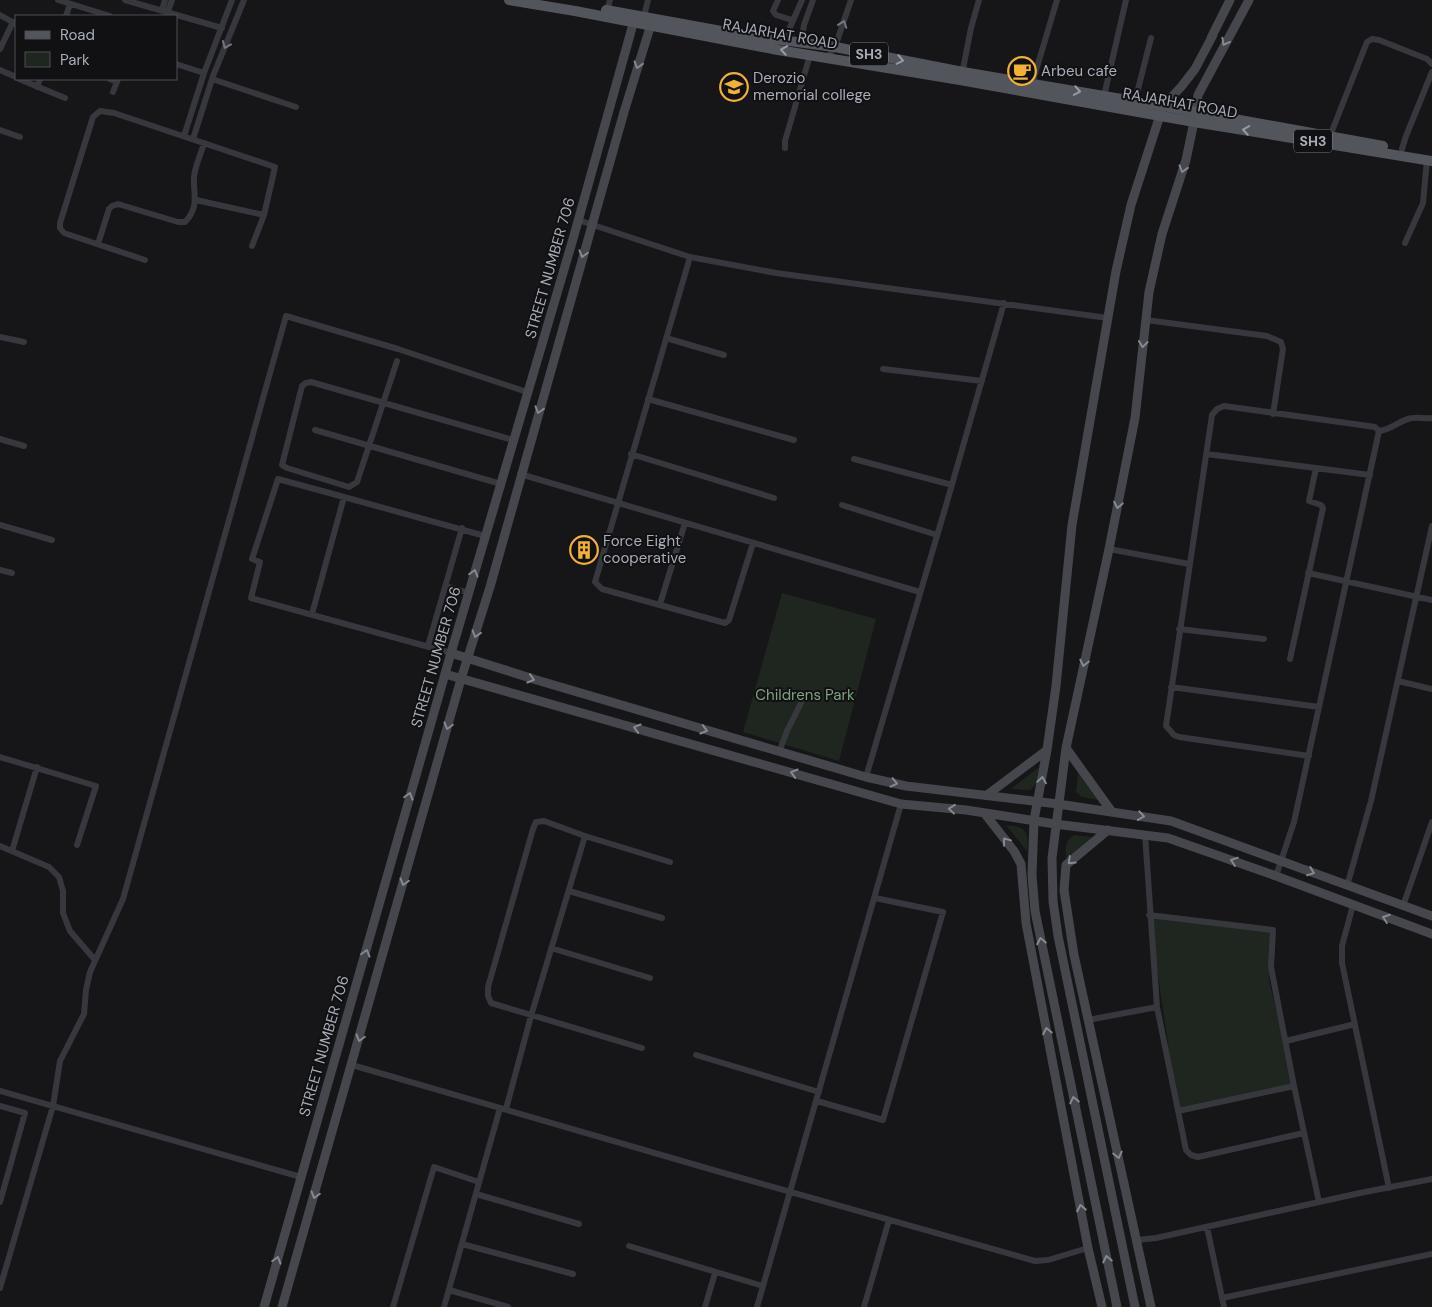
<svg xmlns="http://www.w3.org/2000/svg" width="1432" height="1307" font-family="'DM Sans',sans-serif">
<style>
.green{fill:#1e261f}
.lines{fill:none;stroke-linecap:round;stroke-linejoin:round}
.street{stroke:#37383d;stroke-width:6}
.secondary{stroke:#45474d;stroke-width:9}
.primary{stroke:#53555c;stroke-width:10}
.oneway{stroke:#757881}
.oneway2{stroke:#858993}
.oneway3{stroke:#979ba6}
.labels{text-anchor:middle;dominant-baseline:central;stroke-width:4;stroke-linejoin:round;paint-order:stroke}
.shield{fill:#111113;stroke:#7b7e86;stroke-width:1}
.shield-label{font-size:14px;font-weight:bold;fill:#a8adb8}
.street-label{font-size:15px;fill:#a8adb8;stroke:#111113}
.poi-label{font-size:15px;fill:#a8adb8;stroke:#111113;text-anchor:start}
.park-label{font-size:15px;fill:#7fa381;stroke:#111113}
</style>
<rect width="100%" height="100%" fill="#161618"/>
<path class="green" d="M782 593 876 619 839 761 743 732Z
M1039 767 1036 784 1030 790 1011 789Z
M1078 773 1098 800 1082 797 1076 792Z
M1006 825C1026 827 1029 830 1027 851Z
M1074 835 1092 837 1067 861C1065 851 1064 841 1074 835Z
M1149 915 1273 930 1269 980 1294 1086 1178 1111Z"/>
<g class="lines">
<path class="street" d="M58 0 110 16
M125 0 222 28
M778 0 773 11 776 15 792 20
M162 10 165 0
M168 11 172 0
M607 11 610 0
M0 15 16 24
M66 16 70 4
M644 16 648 0
M784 41 802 0
M801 44 804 25 813 0
M0 49 13 22
M827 58 835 47 851 0
M176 64 204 73
M0 70 16 77
M962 74 971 28 979 0
M19 79 65 98
M110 79 117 82
M212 79 296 107
M1032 84 1057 0
M37 87 40 79
M113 92 118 79
M1104 96 1126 0
M1135 101 1151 38
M0 130 20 137
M184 136 204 73 232 0
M1330 136 1367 42 1372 39 1379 40 1427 59 1432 64
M193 139 213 76 244 0
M785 148V141L810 55
M1402 149 1406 136 1432 72
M196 200 264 215 252 246
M578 220 690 257 776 273 1108 318
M1405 243 1423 203 1427 160
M98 244 109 209 112 206 118 204 178 222H185C200 206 193 195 194 177 195 166 201 154 204 143
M690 257 595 582 602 589 725 623 729 620 753 543
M145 260 64 233 60 228V223L93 117 100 111 114 113 275 167 264 215
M1146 320 1267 336 1281 342 1283 349 1273 414
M0 337 24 342
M666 338 724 355
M397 361 357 482 349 487 287 468 282 465 302 386 306 383 311 382 499 436 513 440
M883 369 982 381
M648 399 794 440
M315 430 501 484
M0 439 24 446
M631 454 774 498
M1207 454 1370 475
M854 459 952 485
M520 474 920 592
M344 497 485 536
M842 505 937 535
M0 525 52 540
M1109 549 1189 564
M0 570 12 573
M1308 573 1432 600
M446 586 469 593
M660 604 685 523
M312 614 344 497 278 479 252 559 260 562 251 598 451 653
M1179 629 1264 639
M428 646 462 528
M1290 659 1323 508 1321 505 1309 501 1316 468
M1398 681 1432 689
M1171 687 1319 707
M779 752 787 731 801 703
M1309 756 1179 737 1174 735 1166 726 1212 415 1217 409 1224 406 1354 424 1375 427 1379 431C1391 430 1397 422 1408 419 1415 416 1424 419 1432 418
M0 757 96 786 77 845
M866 777 947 502 1004 303
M1145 834 1157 1007 1186 1150 1191 1155 1198 1157 1304 1133
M0 846 49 867 59 877 63 891V913L70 931 95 960
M12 851 37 767
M1276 876 1294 822 1379 431
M1347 886 1371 801 1432 526
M569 891 662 918
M1353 905 1342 946V963L1389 1188
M1403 906 1432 822
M1149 915 1273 930 1271 967 1294 1086 1319 1202
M551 948 650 978
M1088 1020 1157 1007
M1286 1041 1355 1024
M642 1048 491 1003 488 996V987L533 829 536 822 544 821 585 836 670 862
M696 1055 819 1092
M352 1065 720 1172 1035 1261 1048 1260 1088 1248
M0 1091 301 1177
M817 1101 883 1120 943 912 875 898
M0 1106 25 1113 0 1202
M506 1109 531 1016 585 836
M1178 1111 1294 1086
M476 1194 579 1224
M1207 1227 1224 1307
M1137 1240 1156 1238 1360 1193 1432 1179
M462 1244 573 1274
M629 1246 763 1286
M0 1288 53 1106 60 1061 84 1014 86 990 90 972 123 899 286 316 398 349 527 392
M449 1290 508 1307
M1222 1298 1432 1254
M393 1307 434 1167 479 1182
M444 1307 500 1108
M705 1307 715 1273
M757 1307 901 804
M864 1307 889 1220"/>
<path class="secondary" d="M1211 38 1230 0
M451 653 540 681 866 777 906 786 1058 804 1171 821 1432 916
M445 674 901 804 966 810 1055 824 1168 838 1276 876 1432 934
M1066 748 1112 812
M987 795 1047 750
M985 814 1014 851 1021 864 1026 923 1088 1248 1102 1307
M1108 830 1066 865 1064 890 1074 955 1151 1307
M264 1307 451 653 573 239 635 17
M282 1307 461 679 490 587 624 112 652 21
M1117 1307 1035 911 1032 875 1034 820 1047 750 1056 686 1072 525 1116 271 1131 205 1163 106 1181 87 1195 69 1213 35
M1135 1307 1058 936 1053 901 1052 858 1066 748 1109 549 1135 418 1149 292 1162 234 1186 160 1196 112 1198 95 1249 0"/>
<path class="primary" d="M509 0 575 11 778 50 960 80 1194 122 1432 161
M606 10 743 35 835 47 963 72 1163 106 1383 146"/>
</g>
<defs><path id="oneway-chevron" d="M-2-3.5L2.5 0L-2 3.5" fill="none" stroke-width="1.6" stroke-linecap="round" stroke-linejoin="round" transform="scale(1.25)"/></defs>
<g class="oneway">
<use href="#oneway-chevron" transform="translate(843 24) rotate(-71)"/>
<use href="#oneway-chevron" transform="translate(226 45) rotate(113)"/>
</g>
<g class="oneway2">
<use href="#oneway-chevron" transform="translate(1225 42) rotate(119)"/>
<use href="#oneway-chevron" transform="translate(638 65) rotate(107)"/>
<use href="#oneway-chevron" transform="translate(1183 169) rotate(107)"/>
<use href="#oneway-chevron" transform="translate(583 254) rotate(106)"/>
<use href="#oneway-chevron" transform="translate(1143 344) rotate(96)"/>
<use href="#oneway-chevron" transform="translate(539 410) rotate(106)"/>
<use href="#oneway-chevron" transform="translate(1118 505) rotate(101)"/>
<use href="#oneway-chevron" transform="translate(474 573) rotate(-74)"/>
<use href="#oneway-chevron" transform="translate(476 634) rotate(107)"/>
<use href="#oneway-chevron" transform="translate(1084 663) rotate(103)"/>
<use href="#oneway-chevron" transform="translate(531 679) rotate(17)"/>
<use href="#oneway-chevron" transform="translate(448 726) rotate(106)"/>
<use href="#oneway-chevron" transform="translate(637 728) rotate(-164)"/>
<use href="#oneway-chevron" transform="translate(704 730) rotate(16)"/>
<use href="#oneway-chevron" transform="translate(794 773) rotate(-164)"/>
<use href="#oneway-chevron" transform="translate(1042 780) rotate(-81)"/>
<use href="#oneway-chevron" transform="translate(894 783) rotate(13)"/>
<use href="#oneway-chevron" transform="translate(409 796) rotate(-74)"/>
<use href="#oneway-chevron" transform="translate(952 809) rotate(-174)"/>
<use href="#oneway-chevron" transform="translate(1141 816) rotate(9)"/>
<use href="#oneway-chevron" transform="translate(1006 841) rotate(-127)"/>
<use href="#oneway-chevron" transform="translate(1071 861) rotate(136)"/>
<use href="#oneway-chevron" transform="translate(1234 861) rotate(-161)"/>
<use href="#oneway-chevron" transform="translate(1311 872) rotate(21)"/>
<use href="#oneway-chevron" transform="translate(404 882) rotate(106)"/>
<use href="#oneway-chevron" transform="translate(1386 918) rotate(-160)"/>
<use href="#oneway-chevron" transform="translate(1041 941) rotate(-101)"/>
<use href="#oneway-chevron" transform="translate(366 953) rotate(-74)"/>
<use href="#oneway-chevron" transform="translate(1047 1031) rotate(-101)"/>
<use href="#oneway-chevron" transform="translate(360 1038) rotate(106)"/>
<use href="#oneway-chevron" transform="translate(1074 1100) rotate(-102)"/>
<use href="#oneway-chevron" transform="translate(1118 1155) rotate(77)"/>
<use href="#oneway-chevron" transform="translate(315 1195) rotate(106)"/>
<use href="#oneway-chevron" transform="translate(1081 1208) rotate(-101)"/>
<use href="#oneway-chevron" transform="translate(1107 1259) rotate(-102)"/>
<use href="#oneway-chevron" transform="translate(277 1260) rotate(-74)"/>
</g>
<g class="oneway3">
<use href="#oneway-chevron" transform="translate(784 50) rotate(-171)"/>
<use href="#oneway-chevron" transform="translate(900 60) rotate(11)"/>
<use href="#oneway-chevron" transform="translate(1077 91) rotate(10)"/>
<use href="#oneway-chevron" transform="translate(1246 130) rotate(-171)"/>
</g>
<defs>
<symbol id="cafe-ring" viewBox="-11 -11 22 22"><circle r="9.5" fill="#111113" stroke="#f2b134" stroke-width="1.5"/><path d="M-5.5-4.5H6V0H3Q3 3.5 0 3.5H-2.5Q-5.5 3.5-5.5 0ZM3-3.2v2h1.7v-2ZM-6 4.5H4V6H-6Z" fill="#f2b134"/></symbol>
<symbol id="university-ring" viewBox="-11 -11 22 22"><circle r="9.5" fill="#111113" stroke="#f2b134" stroke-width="1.5"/><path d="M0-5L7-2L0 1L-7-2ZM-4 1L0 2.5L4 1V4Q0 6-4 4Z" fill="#f2b134"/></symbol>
<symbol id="building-ring" viewBox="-11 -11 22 22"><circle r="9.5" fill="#111113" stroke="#f2b134" stroke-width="1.5"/><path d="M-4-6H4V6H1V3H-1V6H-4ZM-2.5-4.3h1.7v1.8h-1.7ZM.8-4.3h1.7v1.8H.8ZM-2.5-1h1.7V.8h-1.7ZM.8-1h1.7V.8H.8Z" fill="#f2b134"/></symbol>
</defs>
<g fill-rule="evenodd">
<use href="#cafe-ring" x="1006" y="55" width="32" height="32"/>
<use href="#university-ring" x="718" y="71" width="32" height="32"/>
<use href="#building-ring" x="568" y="534" width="32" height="32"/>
</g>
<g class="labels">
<g class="shield">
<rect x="850" y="42.5" width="38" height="23" rx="4"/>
<rect x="1294" y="129.5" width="38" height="23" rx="4"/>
</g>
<g class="shield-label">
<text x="869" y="54">SH3</text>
<text x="1313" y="141">SH3</text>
</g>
<g class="street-label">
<text transform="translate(780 34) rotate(10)">RAJARHAT ROAD</text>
<text transform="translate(1180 103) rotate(10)">RAJARHAT ROAD</text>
<text transform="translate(550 268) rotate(-74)">STREET NUMBER 706</text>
<text transform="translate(436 657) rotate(-74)">STREET NUMBER 706</text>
<text transform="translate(324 1046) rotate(-74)">STREET NUMBER 706</text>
</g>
<g class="poi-label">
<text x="1041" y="71">Arbeu cafe</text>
<text x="753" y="78">Derozio<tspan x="753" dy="17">memorial college</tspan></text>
<text x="603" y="541">Force Eight<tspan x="603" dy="17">cooperative</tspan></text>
</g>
<g class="park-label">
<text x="805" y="695">Childrens Park</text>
</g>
</g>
<rect x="15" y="15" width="162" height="65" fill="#111113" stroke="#4d4f55"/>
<rect x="25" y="31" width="25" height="8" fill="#53555c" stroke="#4d4f55"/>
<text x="60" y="40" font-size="15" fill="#a8adb8">Road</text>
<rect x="25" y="52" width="25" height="15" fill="#1e261f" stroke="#4d4f55"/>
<text x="60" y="65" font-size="15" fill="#a8adb8">Park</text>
</svg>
